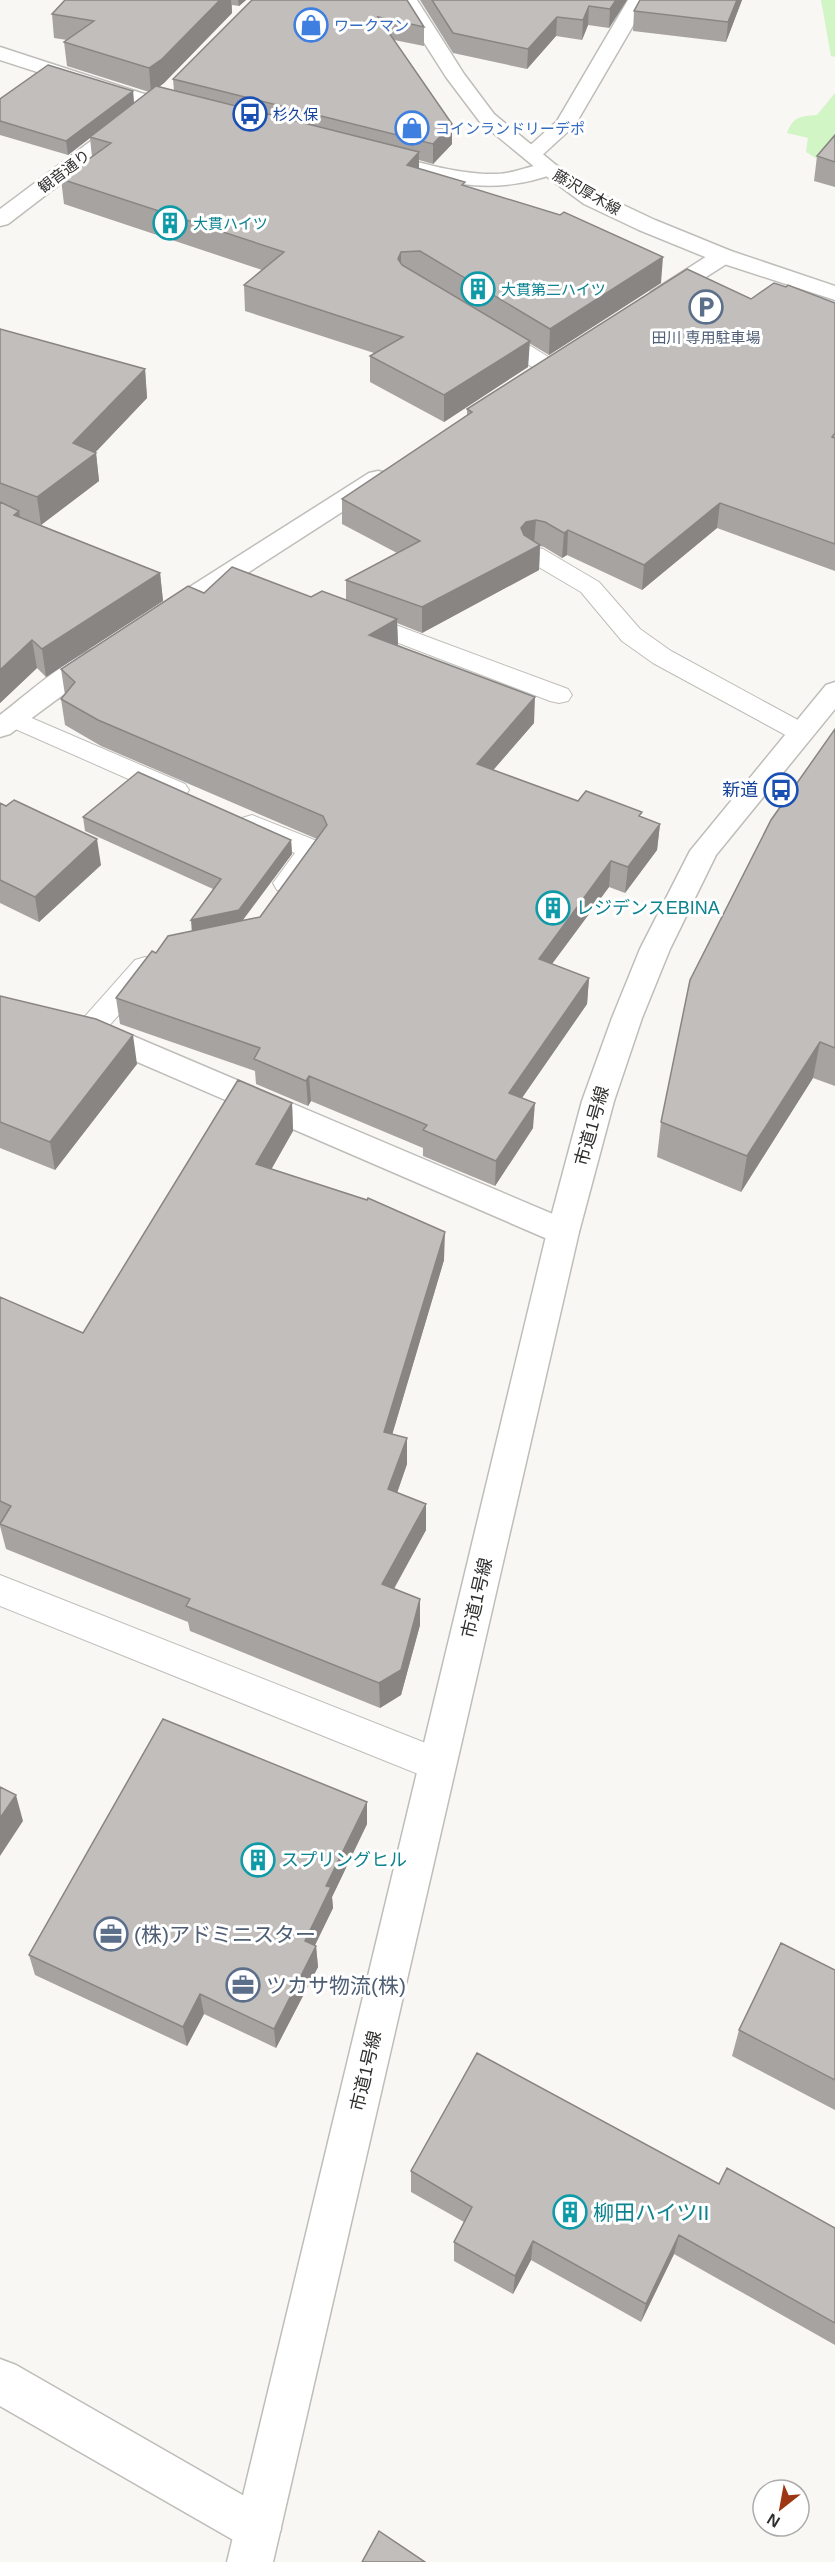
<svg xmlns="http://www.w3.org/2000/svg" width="835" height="2562" font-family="Arial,'Noto Sans JP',sans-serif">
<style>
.green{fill:#d1f5c5}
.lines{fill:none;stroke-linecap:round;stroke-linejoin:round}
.lane-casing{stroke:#bfbdb9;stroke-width:2}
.street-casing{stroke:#bfbdb9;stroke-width:3}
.secondary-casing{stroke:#bfbdb9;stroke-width:3}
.primary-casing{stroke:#bfbdb9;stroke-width:3}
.lane{fill:#fff;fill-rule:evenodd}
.street{fill:#fff;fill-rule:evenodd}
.secondary{fill:#fff;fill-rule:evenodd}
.primary{fill:#fff;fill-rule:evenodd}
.wall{fill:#a7a3a1}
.shaded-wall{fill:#888583}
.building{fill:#c2bebb;stroke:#888583;stroke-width:1.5}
.labels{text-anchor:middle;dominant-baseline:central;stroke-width:6;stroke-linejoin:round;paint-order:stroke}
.far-shop-label{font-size:15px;fill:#366cbe;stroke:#fff;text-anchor:start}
.far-transit-label{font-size:15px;fill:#164399;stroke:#fff;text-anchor:start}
.far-street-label{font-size:15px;fill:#31302f;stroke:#fff}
.far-culture-label{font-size:15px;fill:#0d838f;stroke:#fff;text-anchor:start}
.far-service-label{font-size:15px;fill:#4e5e75;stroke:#fff}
.transit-label{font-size:18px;fill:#164399;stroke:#fff;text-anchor:end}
.culture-label{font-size:18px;fill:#0d838f;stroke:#fff;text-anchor:start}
.street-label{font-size:18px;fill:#31302f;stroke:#fff}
.near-service-label{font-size:21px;fill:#4e5e75;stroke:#fff;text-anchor:start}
.near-culture-label{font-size:21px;fill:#0d838f;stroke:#fff;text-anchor:start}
</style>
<rect width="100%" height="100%" fill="#f9f7f3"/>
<path class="green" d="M821 0H835V57L831 56Z
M835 93V170L806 152 808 138 787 133C793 117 800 116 817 115Z"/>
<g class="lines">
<defs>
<path id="lane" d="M492 325 500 327 558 363 561 368 558 373 550 375 542 373 484 337 481 332 484 327Z
M534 547 543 549 599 582 640 629 671 651 809 726 813 732 809 738 800 740 791 738 653 663 622 641 581 592 525 559 522 554 525 549Z
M358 611 568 689 572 695 568 701 559 703 550 701 349 624 346 619 349 614Z
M13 710 185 784 189 790 185 796 176 799 167 796 4 724 0 718 4 712Z
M252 815 322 843 326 850 297 890 287 892 277 890 273 883 295 853 242 830 239 824 242 818Z
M145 957 155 960 159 967 155 974 100 1036 90 1039 80 1036 76 1029 80 1022 135 960Z
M0 1575 451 1753 456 1765 451 1777 438 1782 0 1606Z"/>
<path id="street" d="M628 0H648L575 125 539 158 532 160 525 158 521 154 525 150 557 121Z
M723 249 731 251 734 256 731 261 667 302 659 304 651 302 648 297 651 292 715 251Z
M378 471 387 473 390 478 387 483 173 621 164 623 155 621 151 615 155 609 369 473Z
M100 647 109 649 113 655 109 661 10 734 0 737V715C26 695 70 655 100 647Z
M93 1019 574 1223 579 1232 574 1241 563 1245 552 1241 82 1038 78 1030 82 1022Z
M0 2359 16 2365 274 2513 281 2529 274 2545 258 2552 242 2545 0 2406Z"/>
<path id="secondary" d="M0 47 141 93 192 106 195 110 192 114 185 116 127 101 0 60Z
M126 118 133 120 136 124 133 128 8 224 0 226V209L119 120Z
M377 152C417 161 456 175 497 174 516 174 540 160 556 165L560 169 556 173C487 199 438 180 370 162L366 158 370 154Z
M835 682V709L716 855 670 949 642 1018 614 1101 579 1232 273 2562H227L547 1232 582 1101 612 1018 640 949 690 851 826 685Z"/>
<path id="primary" d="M397 0H417L464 74 494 114 556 165 600 194 655 220 731 251 835 286V300L715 261 639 230 584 204 542 173 480 122 446 77Z"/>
</defs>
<use href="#lane" class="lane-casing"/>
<use href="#street" class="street-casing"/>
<use href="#secondary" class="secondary-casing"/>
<use href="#primary" class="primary-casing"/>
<use href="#lane" class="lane"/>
<use href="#street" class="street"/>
<use href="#secondary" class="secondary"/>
<use href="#primary" class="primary"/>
</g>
<path class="wall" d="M65 0H246L239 6 232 5V13L164 83 159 87 174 91 173 79 407 0 424 27V46L394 40 452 124V144L433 164 419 160V169L465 186 661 283 549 355 529 343 528 367 444 422 370 382V356L374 353 245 311 244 285 262 270 64 204 61 179 92 157 90 138 68 155 0 135V99L133 91 134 103 149 92 67 66 64 42 67 40 54 38 52 14Z
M420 0H627L609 28 588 25 582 40 556 36 527 69 453 53Z
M742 0 726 42 633 31 634 11Z
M835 135V187L814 181 817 156Z
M786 287 835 303V571L717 528 642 590 567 555 562 558 544 547 540 546 539 570 422 633 397 623 398 645 534 723 493 770 578 801 642 817 660 824 657 850 625 893 609 887 552 964 589 978 587 1004 522 1098 533 1128 495 1186 423 1156V1148L311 1101 308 1106 256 1084 255 1071 120 1024 116 998 156 953 192 931 213 889 85 831 83 817 291 840 292 854 242 920 260 917 317 839 101 746 65 725 61 699 65 695 61 669 204 593 311 597 346 600V580L397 553 342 524V499L467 415V409L751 299Z
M0 329 145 369 147 398 95 452 96 453 99 481 41 525 160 573 163 601 46 677 37 668 0 703Z
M835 729V1086L813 1078 741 1192 657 1157 661 1122Z
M0 803 101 865 39 922 0 903Z
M0 996 137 1064 55 1170 0 1148Z
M292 1103 293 1131 271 1169 444 1260 392 1434 407 1464 397 1493 426 1504V1530L394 1589 420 1625 401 1695 380 1708 190 1631 188 1622 6 1549 0 1526V1297L83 1333Z
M367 1824 332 1897 333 1908 314 1946H316L318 1967 276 2048 204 2014 187 2046 35 1975 29 1955Z
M835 1970V2110L732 2056 739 2030Z
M411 2171 719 2184 835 2228V2345L674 2254 641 2322 531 2260 513 2294 454 2261V2242L464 2222 411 2192Z"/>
<path class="shaded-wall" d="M220 0H231L232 13 164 83 151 93 149 68Z
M238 0H246L239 6Z
M616 0H627L609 28 610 9Z
M737 0H742L726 42 728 22Z
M589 6 588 25 582 40 583 20Z
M557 17 556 36 527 69 528 49Z
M133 91 134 105 90 137V138L68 155 66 141Z
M452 124V144L433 164V144Z
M419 152V177L407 165Z
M401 252V278L398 259Z
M663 257 661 283 549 355 550 329Z
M530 341 528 367 444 422V395Z
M145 369 147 398 92 456 96 453 99 481 41 525 37 497 73 443Z
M720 503 717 528 642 590 644 565Z
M19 511 23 539 14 515Z
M536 520 534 545 520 553 521 528 526 522Z
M568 530 567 555 562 558 564 533Z
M540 545 539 570 422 633V607Z
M160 573 163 601 46 677 42 649Z
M397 619 398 645 369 635Z
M32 640 37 668 0 703V670Z
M535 697 534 723 476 790 477 764Z
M660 824 657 850 625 893 628 867Z
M97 839 101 865 39 922 35 897Z
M291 840 292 854 240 924 192 934 191 920Z
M611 861 609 887 537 984 539 959Z
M589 978 587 1004 508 1118 509 1093Z
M133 1035 137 1064 55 1170 50 1142Z
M820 1042 813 1078 741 1192 747 1156Z
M309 1076 311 1101 308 1106 306 1081Z
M292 1103 293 1131 258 1193 256 1164Z
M535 1103 533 1128 495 1186 496 1161Z
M445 1232 444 1260 385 1459 384 1432Z
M407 1438V1464L389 1516 388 1489Z
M426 1504V1530L382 1610V1584Z
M420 1599V1625L401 1695 380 1708 379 1683Z
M16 1795 23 1821 0 1856V1818Z
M367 1802V1824L332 1897 333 1908 307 1962 305 1941 326 1886Z
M316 1946 318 1967 276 2048 274 2029Z
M200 1994 204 2014 187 2046 183 2027Z
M679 2235 674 2254 641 2322 646 2304Z
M533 2241 531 2260 513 2294 515 2276Z"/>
<path class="building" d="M65 0H220L162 59 149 68 64 42 94 21 52 14Z
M252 0H407L424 27 378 17 452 124 433 144 173 79Z
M432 0H616L610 9 589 6 583 20 557 17 528 49 453 33Z
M640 0H737L728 22 634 11Z
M48 65 133 91 66 141 0 121V99Z
M156 86 419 152 407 165 465 182 462 185 560 215 564 212 663 257 550 329 420 251 401 252 398 259 402 265 530 341 444 395 370 356 403 337 244 285 284 252 61 179 111 143 90 137Z
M835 135V162L817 156Z
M687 269 751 299 774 283 786 287 788 285 835 303V433L832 437 835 438V544L720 503 644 565 568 530 564 533 545 522 536 520 526 522 521 528 524 535 540 545 422 607 346 580 420 541 342 499 472 412 467 409Z
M0 329 145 369 73 443 96 453 37 497 0 483Z
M0 502 19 511 14 515 160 573 42 649 32 640 0 670Z
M232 567 311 597 322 591 397 619 369 635 535 697 477 764 578 801 586 791 642 812 639 816 660 824 628 867 611 861 539 959 589 978 509 1093 535 1103 496 1161 423 1130 427 1125 309 1076 306 1081 254 1059 260 1048 116 998 152 951 156 953 168 936 260 917 327 825 323 816 98 720 61 699 75 682 61 669 188 586 204 593Z
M835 729V1048L820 1042 747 1156 661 1122 690 980 771 820Z
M138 772 291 840 239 910 191 920 221 879 83 817Z
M14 800 97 839 35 897 0 880V803L6 806Z
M0 996 96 1019 133 1035 50 1142 0 1122Z
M238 1080 292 1103 256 1164 367 1200 368 1198 445 1232 384 1432 407 1438 388 1489 426 1504 382 1584 420 1599 401 1670 379 1683 186 1606 190 1599 0 1524 11 1506 0 1501V1297L83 1333Z
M163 1719 367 1802 326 1886 331 1887 305 1941 316 1946 274 2029 200 1994 183 2027 29 1955Z
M0 1787 16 1795 0 1818Z
M781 1943 835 1970V2080L739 2030Z
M477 2053 719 2184 727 2168 835 2228V2323L679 2235 646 2304 533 2241 515 2276 454 2242 472 2207 411 2171Z
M379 2531 425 2562H362Z"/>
<defs>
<symbol id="shop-ring" viewBox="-11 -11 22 22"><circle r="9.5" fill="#fff" stroke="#3f7fe0" stroke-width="1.5"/><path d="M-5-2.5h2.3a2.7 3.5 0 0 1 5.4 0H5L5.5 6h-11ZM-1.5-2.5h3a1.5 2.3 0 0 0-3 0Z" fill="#3f7fe0"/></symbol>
<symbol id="bus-ring" viewBox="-11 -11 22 22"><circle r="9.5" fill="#fff" stroke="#1a4fb4" stroke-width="1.5"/><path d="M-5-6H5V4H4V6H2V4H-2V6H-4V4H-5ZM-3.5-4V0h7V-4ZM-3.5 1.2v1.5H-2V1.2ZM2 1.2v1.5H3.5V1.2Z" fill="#1a4fb4"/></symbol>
<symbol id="building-ring" viewBox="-11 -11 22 22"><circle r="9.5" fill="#fff" stroke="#0f9aa8" stroke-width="1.5"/><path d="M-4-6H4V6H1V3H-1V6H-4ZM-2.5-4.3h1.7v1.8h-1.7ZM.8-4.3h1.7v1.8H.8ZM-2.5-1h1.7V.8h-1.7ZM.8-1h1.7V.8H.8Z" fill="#0f9aa8"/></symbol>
<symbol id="parking-ring" viewBox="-11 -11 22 22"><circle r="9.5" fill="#fff" stroke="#5c6f8a" stroke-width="1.5"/><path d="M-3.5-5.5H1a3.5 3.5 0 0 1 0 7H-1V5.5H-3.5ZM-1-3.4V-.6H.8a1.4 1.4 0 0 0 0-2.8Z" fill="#5c6f8a"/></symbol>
<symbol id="office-ring" viewBox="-11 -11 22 22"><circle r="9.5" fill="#fff" stroke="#5c6f8a" stroke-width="1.5"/><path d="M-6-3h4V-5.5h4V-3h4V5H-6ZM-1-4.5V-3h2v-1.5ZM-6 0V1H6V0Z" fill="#5c6f8a"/></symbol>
</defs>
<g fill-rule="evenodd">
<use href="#shop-ring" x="292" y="6" width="38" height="38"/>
<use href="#bus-ring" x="231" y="95" width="38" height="38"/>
<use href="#shop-ring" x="393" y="109" width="38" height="38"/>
<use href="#building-ring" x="151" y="204" width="38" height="38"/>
<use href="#building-ring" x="459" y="270" width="38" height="38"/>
<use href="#parking-ring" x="687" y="288" width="38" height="38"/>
<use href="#bus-ring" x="762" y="771" width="38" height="38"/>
<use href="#building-ring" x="534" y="889" width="38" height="38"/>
<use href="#building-ring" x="239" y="1841" width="38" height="38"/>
<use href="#office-ring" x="92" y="1915" width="38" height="38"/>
<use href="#office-ring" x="224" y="1966" width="38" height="38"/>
<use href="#building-ring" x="551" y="2193" width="38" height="38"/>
</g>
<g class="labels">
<g class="far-shop-label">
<text x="334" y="25">ワークマン</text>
<text x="435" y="128">コインランドリーデポ</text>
</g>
<g class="far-transit-label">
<text x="273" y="114">杉久保</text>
</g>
<g class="far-street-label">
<text transform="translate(64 171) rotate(-37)">観音通り</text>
<text transform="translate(587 192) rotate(30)">藤沢厚木線</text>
</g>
<g class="far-culture-label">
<text x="193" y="223">大貫ハイツ</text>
<text x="501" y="289">大貫第二ハイツ</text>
</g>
<g class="far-service-label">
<text x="706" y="337">田川 専用駐車場</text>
</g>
<g class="transit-label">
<text x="758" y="790">新道</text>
</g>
<g class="culture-label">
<text x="576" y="908">レジデンスEBINA</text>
<text x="281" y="1860">スプリングヒル</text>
</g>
<g class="street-label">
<text transform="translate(592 1126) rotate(-74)">市道1号線</text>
<text transform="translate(477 1598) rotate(-77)">市道1号線</text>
<text transform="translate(366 2071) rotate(-77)">市道1号線</text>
</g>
<g class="near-service-label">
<text x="134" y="1934">(株)アドミニスター</text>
<text x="266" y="1985">ツカサ物流(株)</text>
</g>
<g class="near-culture-label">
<text x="593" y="2212">柳田ハイツII</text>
</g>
</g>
<g transform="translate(781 2508) rotate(211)"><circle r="28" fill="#ffffff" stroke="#adacac" stroke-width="1.5"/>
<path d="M0-4.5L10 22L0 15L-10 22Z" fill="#9d3612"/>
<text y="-9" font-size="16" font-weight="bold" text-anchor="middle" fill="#31302f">N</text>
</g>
</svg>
